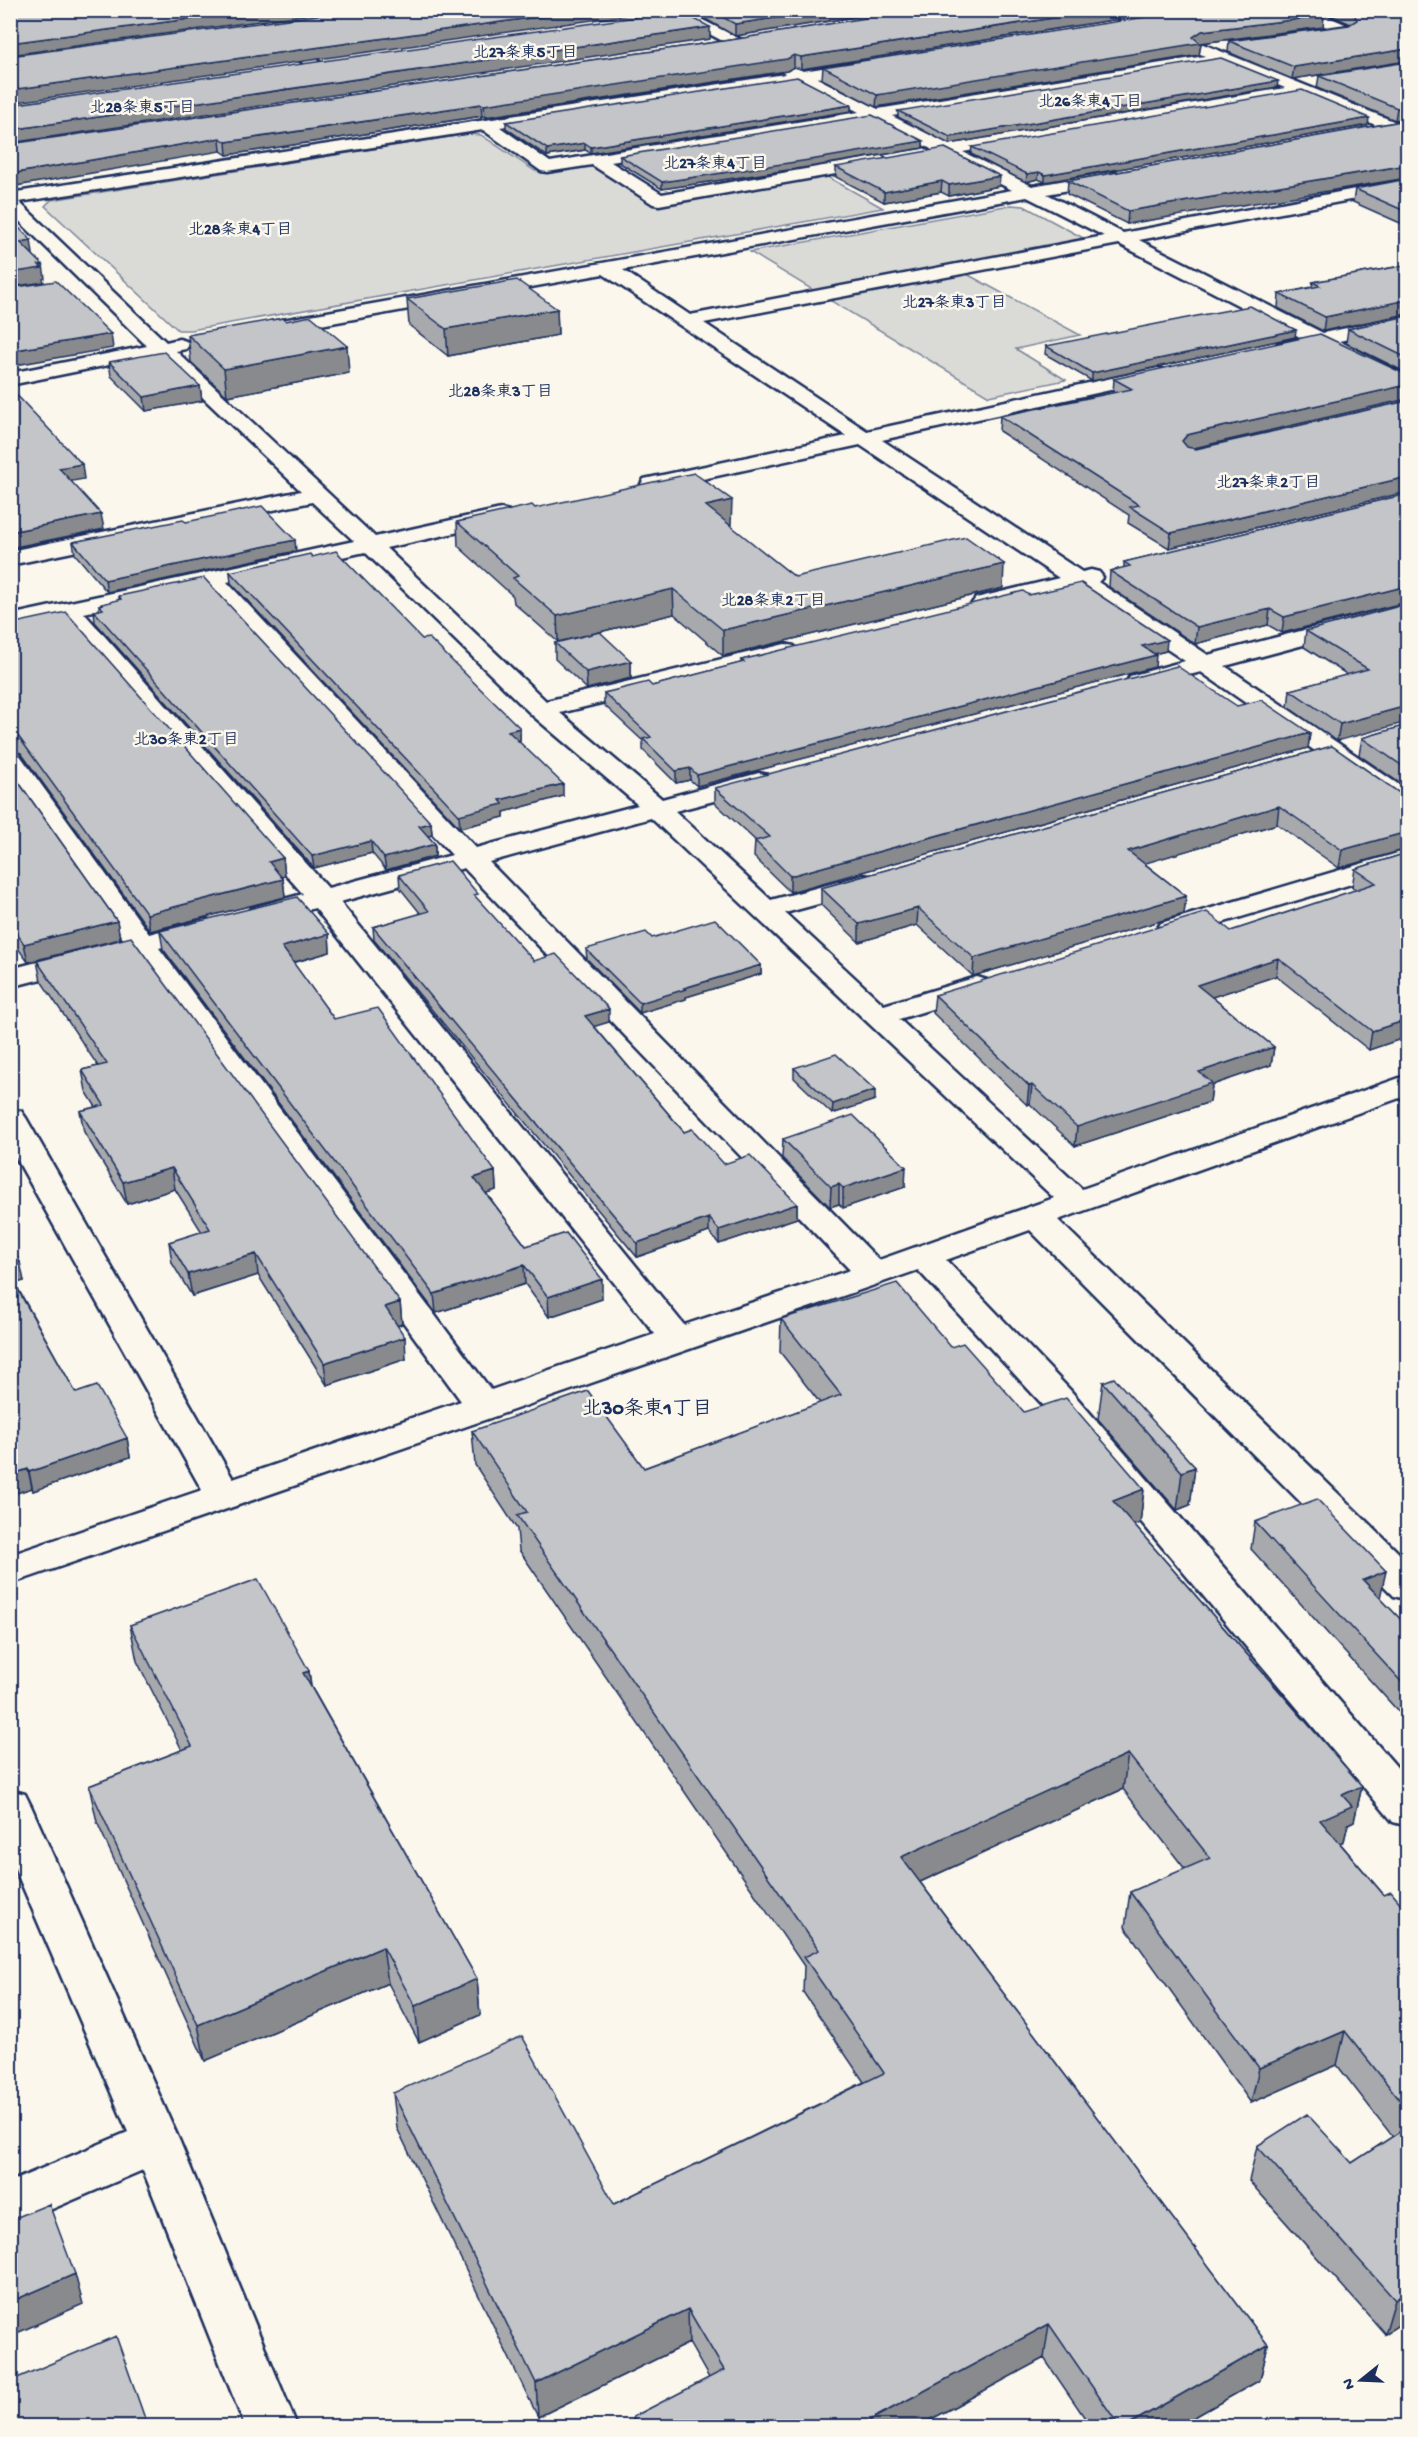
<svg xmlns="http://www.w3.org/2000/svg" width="1418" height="2437" font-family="'Gochi Hand','Klee One',sans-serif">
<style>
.green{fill:#dadad7;stroke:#7a849a;stroke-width:1.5}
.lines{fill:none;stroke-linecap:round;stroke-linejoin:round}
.minor-casing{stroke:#1b2f5e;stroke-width:5}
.minor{fill:#fbf7ec;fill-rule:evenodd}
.wall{fill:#a8a9ad;stroke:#1b2f5e;stroke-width:1.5}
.shaded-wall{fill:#888a8d;stroke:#1b2f5e;stroke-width:1.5}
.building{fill:#c3c5c9;stroke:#1b2f5e;stroke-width:1.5}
.labels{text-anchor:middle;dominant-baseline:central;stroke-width:5;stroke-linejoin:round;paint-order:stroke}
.far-neighbourhood-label{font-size:16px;font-weight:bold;fill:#1b2f5e;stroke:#fbf7ec}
.neighbourhood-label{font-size:20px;font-weight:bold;fill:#1b2f5e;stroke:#fbf7ec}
</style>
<rect width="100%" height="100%" fill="#fbf7ec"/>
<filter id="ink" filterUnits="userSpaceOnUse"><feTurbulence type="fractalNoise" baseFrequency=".0167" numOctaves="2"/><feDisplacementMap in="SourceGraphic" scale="12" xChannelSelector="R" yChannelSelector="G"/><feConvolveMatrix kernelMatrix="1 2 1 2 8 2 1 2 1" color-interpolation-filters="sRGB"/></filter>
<g filter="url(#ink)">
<path class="green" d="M468 134 481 135 535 171 578 164 592 165 653 205 826 176 883 208 191 330H178L45 206 51 200Z
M1011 205 1024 206 1085 239 950 265 1080 335 1016 349 1066 380 989 396 750 252Z"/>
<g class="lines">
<defs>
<path id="minor" d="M225 10H242L403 118 401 121H389Z
M664 10H683L803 71 866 61 871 63 874 66 871 69 817 78 878 109 1205 56 1098 10H1119L1408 127V138L1301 95 963 152 1032 186 1112 172 1118 173 1120 177 1118 181 1047 194 1123 233 1408 179V189L1139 240 1323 333 1408 315V327L1339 341 1408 376V390L1318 346 1285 353 1278 351 1275 347 1278 343 1302 338 1119 244 704 323 867 431 1158 368 1165 370 1168 374 1165 378 882 440 1082 572 1091 570 1099 572 1103 577 1098 582 1208 655 1408 603V617L1225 666 1408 791V811L1399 809 1201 672 1139 688 1130 686 1127 681 1130 676 1185 661 1075 588 984 610 976 608 972 603 976 598 1059 578 860 445 652 490 644 489 641 484 644 479 846 436 603 274 271 334 264 332 261 328 264 324 271 322 1012 190 944 155 932 154 930 151 931 149 873 119 611 162 662 194 881 156 889 161 881 166 659 205 653 204 592 165 547 172 541 171 483 130 19 202 166 342 179 339 186 341 189 345 186 349 176 351 375 537 501 509 509 511 512 516 509 521 386 548 546 701 785 644 794 646 797 651 794 656 560 713 662 799 759 773 768 775 772 781 768 787 675 811 771 900 864 875 874 877 878 883 874 889 785 913 884 1005 977 977 987 980 992 986 987 992 899 1019 1082 1189 1408 1075V1095L1058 1220 1408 1562V1600L1394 1596 1030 1230 946 1260 1070 1390 1408 1780V1826L1393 1822 1044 1406 918 1270 10 1584V1555L202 1490 10 1147V1109L21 1111 26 1118 233 1479 461 1401 135 955 10 987V969L124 940 10 778V751L19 754 149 934 205 919 215 922 219 928 215 934 159 948 491 1390 655 1334 315 908 261 922 251 920 247 914 251 908 303 894 62 618 10 629V615L354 541 312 502 10 565V551L301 491 158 355 10 385V373L147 346 10 212V193L785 74ZM1221 62 1285 88 948 144 892 116ZM799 81 859 112 550 162 500 127ZM1027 197 1104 236 690 315 623 270ZM365 552 532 715 638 805 476 848 227 582ZM205 587 452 855 328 888 84 613ZM651 818 1054 1198 879 1260 489 862ZM464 868 850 1270 684 1325 340 902Z
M1291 10H1312L1352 27 1354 30 1352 33 1313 40 1308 39 1306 36 1308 33 1331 29Z
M1408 850V867L1171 938 1161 935 1157 929 1161 923Z
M10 1790 25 1794 31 1806 180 2142 297 2426H245L143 2170 10 2227V2182L128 2132 10 1857Z"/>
</defs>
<use href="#minor" class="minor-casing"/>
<use href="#minor" class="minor"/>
</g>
<path class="wall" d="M702 10H899L735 36 702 17Z
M915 10H1176L801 69 794 67 787 71 485 117 482 116 227 155 221 151 10 144 737 39Z
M1319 10H1407V61L1292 79 1228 52 1229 41 1351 24Z
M1323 27 1201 43 1199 55 876 107 822 79 823 67Z
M1407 62V118L1395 120 1317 88 1319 76Z
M1277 87 949 144 898 117V111Z
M851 105V111L591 153 585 150 547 156 506 128V122Z
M1407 120 1127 224 1067 194 1068 181Z
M1368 125 1045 182 1038 179 1026 182 971 154 972 147Z
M923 141V148L815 166 662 189 620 163V156Z
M836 167 999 186 949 196 941 192 884 202 836 177Z
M1407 179V226L1353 202 1355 189Z
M1407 265V314L1323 331 1278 308 1279 294 1312 287 1313 282Z
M407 299 557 309 558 335 448 356 409 325Z
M1407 316V373L1346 343 1348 329Z
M188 335 349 373 227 396 191 362Z
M1295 337 1092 381 1045 354 1046 346Z
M109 362 200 386 202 401 146 411 111 376Z
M1114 379 1407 399 1193 448 1196 449 1407 401V492L1169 548 1128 523 1129 515 999 431 1000 416 1113 393Z
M1407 494V602L1282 633 1268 625 1195 644 1109 587 1110 571 1124 568V562Z
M535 508 731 525H729L795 577 1003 588 723 656 674 614 558 642 514 603 513 596 458 546 457 522Z
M186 522 296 551 107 592 75 554 73 542Z
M230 572 422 639 520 728V740L518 741 563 796 504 812V817L460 828 231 583Z
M1029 595 1166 651 1154 654 1155 667 697 786 690 780 676 783 643 750V741L604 705V693L652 686 741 663V660Z
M119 596 431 823 432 835 428 836 435 844V856L386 870 372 853 314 868 95 622 94 611 99 610V605L119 600Z
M1407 604 1337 741 1288 707 1290 690 1348 675 1304 647 1306 631Z
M10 624 283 858 285 876 281 877 283 879 285 897 150 931 21 753 10 750Z
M555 643 631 661V678L587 689 555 659Z
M1237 706 1310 733 1308 748 790 892 754 857 755 841H756L715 803V788Z
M1407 725V788L1359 755 1362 738Z
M1332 746 1401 794 1407 795V849L1339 868 1277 824 1144 863 1186 896 1184 914 973 976 917 925 859 942 821 905V888Z
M10 770 117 921 120 939 28 962 15 944 10 945Z
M1407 853V1037L1369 1050 1276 976 1212 997 1274 1047 1271 1065 1212 1085 1210 1102 1075 1146 1030 1104 1027 1105 933 1013 935 995 1231 931 1357 890 1352 887 1355 869Z
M399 875 478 901 534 961 609 1022 594 1026 684 1132 724 1164 797 1204V1218L719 1244 709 1232 637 1257 374 940 373 927 421 914 400 888Z
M160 931 329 934 330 952 293 963 334 1019 495 1171 496 1190 486 1193 526 1246 602 1299 549 1317 525 1284 436 1313 163 949Z
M652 938 761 965V974L686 997V999L640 1013 587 959 586 949Z
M37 961 400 1302 402 1324 397 1326 406 1359 327 1385 258 1275 192 1296 172 1263 169 1242 202 1232 175 1189 127 1204 84 1132 80 1111 96 1107 86 1091 82 1070 98 1066 41 981Z
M794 1068 875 1100 832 1114 794 1078Z
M783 1139 905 1187 843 1208 839 1204 830 1207 782 1158Z
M10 1242 24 1281 15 1283 76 1393 127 1438 130 1457 33 1491 32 1488 10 1495Z
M781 1319 951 1347 1024 1412 1144 1489 1140 1523 1134 1525 1362 1786 1354 1821 1348 1824 1344 1841 1340 1843 1384 1895 1407 1911V2319L1385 2334 1249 2181 1257 2146 1352 2163 1393 2137 1337 2065 1251 2103 1125 1927 1130 1892 1185 1869 1123 1789 920 1882 1268 2345 1260 2380 1177 2427H1091L1044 2358 917 2427H633V2417L709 2378 689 2343 538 2417 397 2128 393 2093 614 2204 864 2082 803 1992 804 1966 519 1550 517 1529 475 1465 472 1431 644 1468 820 1403 780 1352Z
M1103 1382 1195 1467 1190 1505 1177 1510 1098 1419Z
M1255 1522 1380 1598 1407 1626V1721L1251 1549Z
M130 1625 309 1671 311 1686 477 1979 480 2015 419 2042 388 1983 205 2061 97 1822 89 1786 182 1750 137 1661Z"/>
<path class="shaded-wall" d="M10 10H30L10 14Z
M256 10H341L10 55V43Z
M587 10H663L10 103V90Z
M826 10H899L735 36V24Z
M1105 10H1176L801 69V57Z
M1324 16 1323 27 1201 43 1199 55 876 107 877 95 1193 37 1202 31Z
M710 27V39L10 143V130Z
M1407 49V61L1292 79 1294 67Z
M794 55V67L787 71 485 117 484 105Z
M1278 81 1277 87 949 144 950 137Z
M481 104 482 116 227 155 226 142Z
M851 105V111L591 153V147Z
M1407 107V118L1395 120 1397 108Z
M1369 118 1368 125 1045 182V175Z
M220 138 221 151 10 187V174Z
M923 141V148L815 166 662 189V182Z
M585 143V150L547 156V149Z
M1407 165V178L1127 224 1128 211Z
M1039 172 1038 179 1026 182 1027 174Z
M1000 176 999 186 949 196V185Z
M942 181 941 192 884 202V192Z
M31 240 33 254 22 256 20 242Z
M43 265 45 278 43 279 44 282 10 287V273Z
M1407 300V314L1323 331 1325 317Z
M557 309 558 335 448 356 446 329Z
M1296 330 1295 337 1092 381V373Z
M111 334 113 348 10 366V351Z
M347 346 349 373 227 396 224 369Z
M1407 385V399L1185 450 1182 441 1187 435 1195 433Z
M200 386 202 401 146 411 144 397Z
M82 464 84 479 62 483 59 468Z
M1407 477V492L1169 548 1171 533Z
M732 500 731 525 706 530V506Z
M101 514 104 529 10 548V532Z
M295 540 296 551 107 592 105 580Z
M1004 564 1003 588 723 656V630Z
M1407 586V602L1282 633 1284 617Z
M673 589 674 614 558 642 557 616Z
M1270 609 1268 625 1195 644 1197 627Z
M1167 640 1166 651 1141 657 1142 646Z
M1156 655 1155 667 697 786V775Z
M631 661V678L587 689 586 672Z
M1407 706V722L1337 741 1340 724Z
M520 728V740L508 743V731Z
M1310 733 1308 748 790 892V876Z
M690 768V780L676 783V771Z
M563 784V796L504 812V817L460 828 459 815 500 800Z
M1279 806 1277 824 1126 869 1128 851Z
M431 823 432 835 420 838 419 826Z
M1407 832V849L1339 868 1342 850Z
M371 841 372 853 314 868 312 856Z
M435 844V856L386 870 384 858Z
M283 858 285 876 271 880 269 862Z
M283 879 285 897 150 931 147 914Z
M1186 896 1184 914 973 976 974 958Z
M918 908 917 925 859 942V924Z
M117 921 120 939 28 962 24 944Z
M10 926H12L15 944 10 945Z
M329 934 330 952 284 965 282 947Z
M1278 958 1276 976 1194 1003 1197 985Z
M761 965V974L686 997V999L640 1013V1003L684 988Z
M609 1009V1022L586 1029 585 1016Z
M1407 1020V1037L1369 1050 1372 1031Z
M1274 1047 1271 1065 1212 1085 1210 1102 1075 1146 1077 1127 1199 1072Z
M1032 1085 1030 1104 1027 1105 1029 1086Z
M875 1090V1100L832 1114 833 1104Z
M906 1167 905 1187 843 1208V1188Z
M172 1168 175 1189 127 1204 123 1182Z
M495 1171 496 1190 475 1197 474 1178Z
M839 1184V1204L830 1207 831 1187Z
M797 1204V1218L719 1244V1230Z
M709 1218V1232L637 1257V1243Z
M256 1254 258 1275 192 1296 188 1274Z
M20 1262 24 1281 10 1285V1265Z
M524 1265 525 1284 436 1313 434 1294Z
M602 1279V1299L549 1317 548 1297Z
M400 1302 402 1324 387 1329 385 1307Z
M405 1337 406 1359 327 1385 324 1363Z
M127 1438 130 1457 33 1491 29 1472Z
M1195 1467 1190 1505 1177 1510 1182 1472Z
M28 1469 32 1488 10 1495V1475Z
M1144 1489 1140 1523 1108 1535 1113 1501Z
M1386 1571 1380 1598 1363 1580Z
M309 1671 313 1707 303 1673Z
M1128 1754 1123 1789 898 1892 901 1857Z
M1362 1786 1354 1821 1348 1824 1344 1841 1313 1855 1320 1820 1342 1795Z
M383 1947 388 1983 205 2061 198 2025Z
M477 1979 480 2015 419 2042 415 2006Z
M1345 2031 1337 2065 1251 2103 1259 2068Z
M75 2274 83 2304 10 2336V2302Z
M1407 2291V2319L1385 2334 1395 2300Z
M688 2309 689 2343 538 2417 536 2383Z
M1049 2324 1044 2358 917 2427H857Z
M1268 2345 1260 2380 1177 2427H1124Z"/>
<path class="building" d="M41 10H256L10 43V15Z
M356 10H587L10 90V56Z
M710 10H826L735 24Z
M915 10H1105L801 57 794 55 787 59 484 105 481 104 226 142 220 138 10 174V144L737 39Z
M1191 10H1313L1324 16 1202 31 1193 37 1200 43 877 95 823 67Z
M1347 10H1407V49L1294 67 1229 41 1349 25 1357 20 1354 14Z
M679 11 710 27 10 130V105Z
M1221 58 1278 81 950 137 898 111Z
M1407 62V107L1397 108 1319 76Z
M797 77 851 105 591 147 585 143 547 149 506 122Z
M1302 90 1369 118 1045 175 1039 172 1027 174 972 147Z
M872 115 923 141 816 159 662 182 620 156Z
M1407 120V165L1128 211 1068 181Z
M945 148 1000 176 949 185 942 181 884 192 836 167Z
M1407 179V212L1355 189Z
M10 219 31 240 20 242 43 265H39L42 268 10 273Z
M1407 265V300L1325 317 1279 294 1320 286 1313 282Z
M517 280 557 309 446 329 407 299Z
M56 281 111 334 10 351V288Z
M1250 306 1296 330 1092 373 1046 346 1197 316Z
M311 316 347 346 224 369 188 335 283 318 286 321Z
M1407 316V358L1348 329Z
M1320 334 1407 375V385L1195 433 1187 435 1182 441 1187 447 1196 449 1407 401V477L1171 533 1130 507 1139 505 1000 416 1132 389 1114 379Z
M164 352 200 386 144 397 109 362Z
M10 388 82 464 59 468 101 514 10 532Z
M694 473 732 500 706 506 795 577 966 537 1004 564 723 630 673 589 557 616 513 578 518 576 457 522 532 505 535 508Z
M1407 494V586L1284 617 1270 609 1197 627 1110 571 1130 566 1124 562Z
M262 506 295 540 105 580 73 542 183 520 186 522Z
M336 551 422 639 429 638 520 728 508 731 563 784 500 800 503 804 459 815 230 572 310 554 312 557Z
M204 578 431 823 419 826 435 844 384 858 371 841 312 856 94 611 103 609 99 605 121 599 119 596Z
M1081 583 1167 640 1142 646 1156 655 697 775 690 768 676 771 643 739 651 737 604 693 648 682 652 686 744 662 741 660 1023 591 1029 595Z
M1407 604V706L1340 724 1290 690 1368 669 1306 631Z
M66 612 283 858 269 862 283 879 147 914 18 736 10 734V624Z
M600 632 631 661 586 672 555 643Z
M1177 666 1237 706 1261 700 1310 733 790 876 755 841 770 837 715 788Z
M1407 725V769L1362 738Z
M1332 746 1401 794 1407 795V832L1342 850 1279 806 1128 851 1186 896 974 958 918 908 859 924 821 888Z
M10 770 117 921 24 944 12 926H10Z
M1407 853V1020L1372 1031 1278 958 1197 985 1274 1047 1199 1072 1212 1083 1077 1127 1032 1085 1029 1086 935 995 1207 912 1231 931 1376 883 1355 869Z
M450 861 478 894 474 895 534 961 556 954 609 1009 585 1016 684 1132 692 1129 724 1164 750 1155 797 1204 719 1230 709 1218 637 1243 373 927 429 911 399 875Z
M297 897 329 934 282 947 334 1019 378 1008 495 1171 474 1178 526 1246 566 1233 602 1279 548 1297 524 1265 434 1294 160 931Z
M715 919 761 965 684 988 686 989 640 1003 586 949 646 932 652 938Z
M131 937 400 1302 385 1307 405 1337 324 1363 256 1254 188 1274 169 1242 210 1229 172 1168 123 1182 80 1111 104 1105 82 1070 107 1064 37 961Z
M836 1054 875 1090 833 1104 794 1068Z
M853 1115 906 1167 843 1188 839 1184 831 1187 783 1139Z
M10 1242 20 1262 10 1265Z
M10 1276 76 1393 97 1386 127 1438 29 1472 28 1469 10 1475Z
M897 1283 951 1347 963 1343 1024 1412 1066 1398 1144 1489 1113 1501 1362 1786 1342 1795 1352 1806 1320 1820 1384 1895 1391 1892 1407 1911V2109L1345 2031 1259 2068 1130 1892 1210 1858 1128 1754 901 1857 1268 2345 1124 2427H1120L1049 2324 857 2427H638L633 2417 724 2370 688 2309 536 2383 393 2093 522 2036 614 2204 884 2073 804 1957 819 1950 517 1515 527 1512 472 1431 588 1391 644 1468 841 1395 781 1319Z
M1114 1378 1195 1467 1182 1472 1103 1382Z
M1317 1499 1386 1571 1363 1580 1407 1626V1688L1255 1522Z
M258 1579 309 1671 303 1673 477 1979 415 2006 383 1947 198 2025 89 1786 192 1746 130 1625Z
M1307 2114 1352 2163 1407 2127V2291L1395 2300 1257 2146Z
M49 2204 75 2274 10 2302V2220Z
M116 2336 148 2427H10V2381Z"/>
</g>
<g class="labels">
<g class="far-neighbourhood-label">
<text x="525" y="54">北27条東5丁目</text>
<text x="1090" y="103">北26条東4丁目</text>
<text x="142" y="109">北28条東5丁目</text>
<text x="715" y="165">北27条東4丁目</text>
<text x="240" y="231">北28条東4丁目</text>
<text x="954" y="304">北27条東3丁目</text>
<text x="500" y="393">北28条東3丁目</text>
<text x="1268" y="484">北27条東2丁目</text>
<text x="773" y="602">北28条東2丁目</text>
<text x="186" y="741">北30条東2丁目</text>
</g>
<g class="neighbourhood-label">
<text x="647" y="1410">北30条東1丁目</text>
</g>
</g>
<rect width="1418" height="2437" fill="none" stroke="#fbf7ec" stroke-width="36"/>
<rect x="18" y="18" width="1382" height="2401" fill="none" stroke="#1b2f5e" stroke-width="2" filter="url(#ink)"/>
<g transform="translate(1361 2380) rotate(252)" stroke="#fbf7ec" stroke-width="4.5" paint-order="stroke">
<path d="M0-4.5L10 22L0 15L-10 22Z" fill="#1b2f5e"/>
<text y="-9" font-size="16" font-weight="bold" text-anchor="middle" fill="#1b2f5e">N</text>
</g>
</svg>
